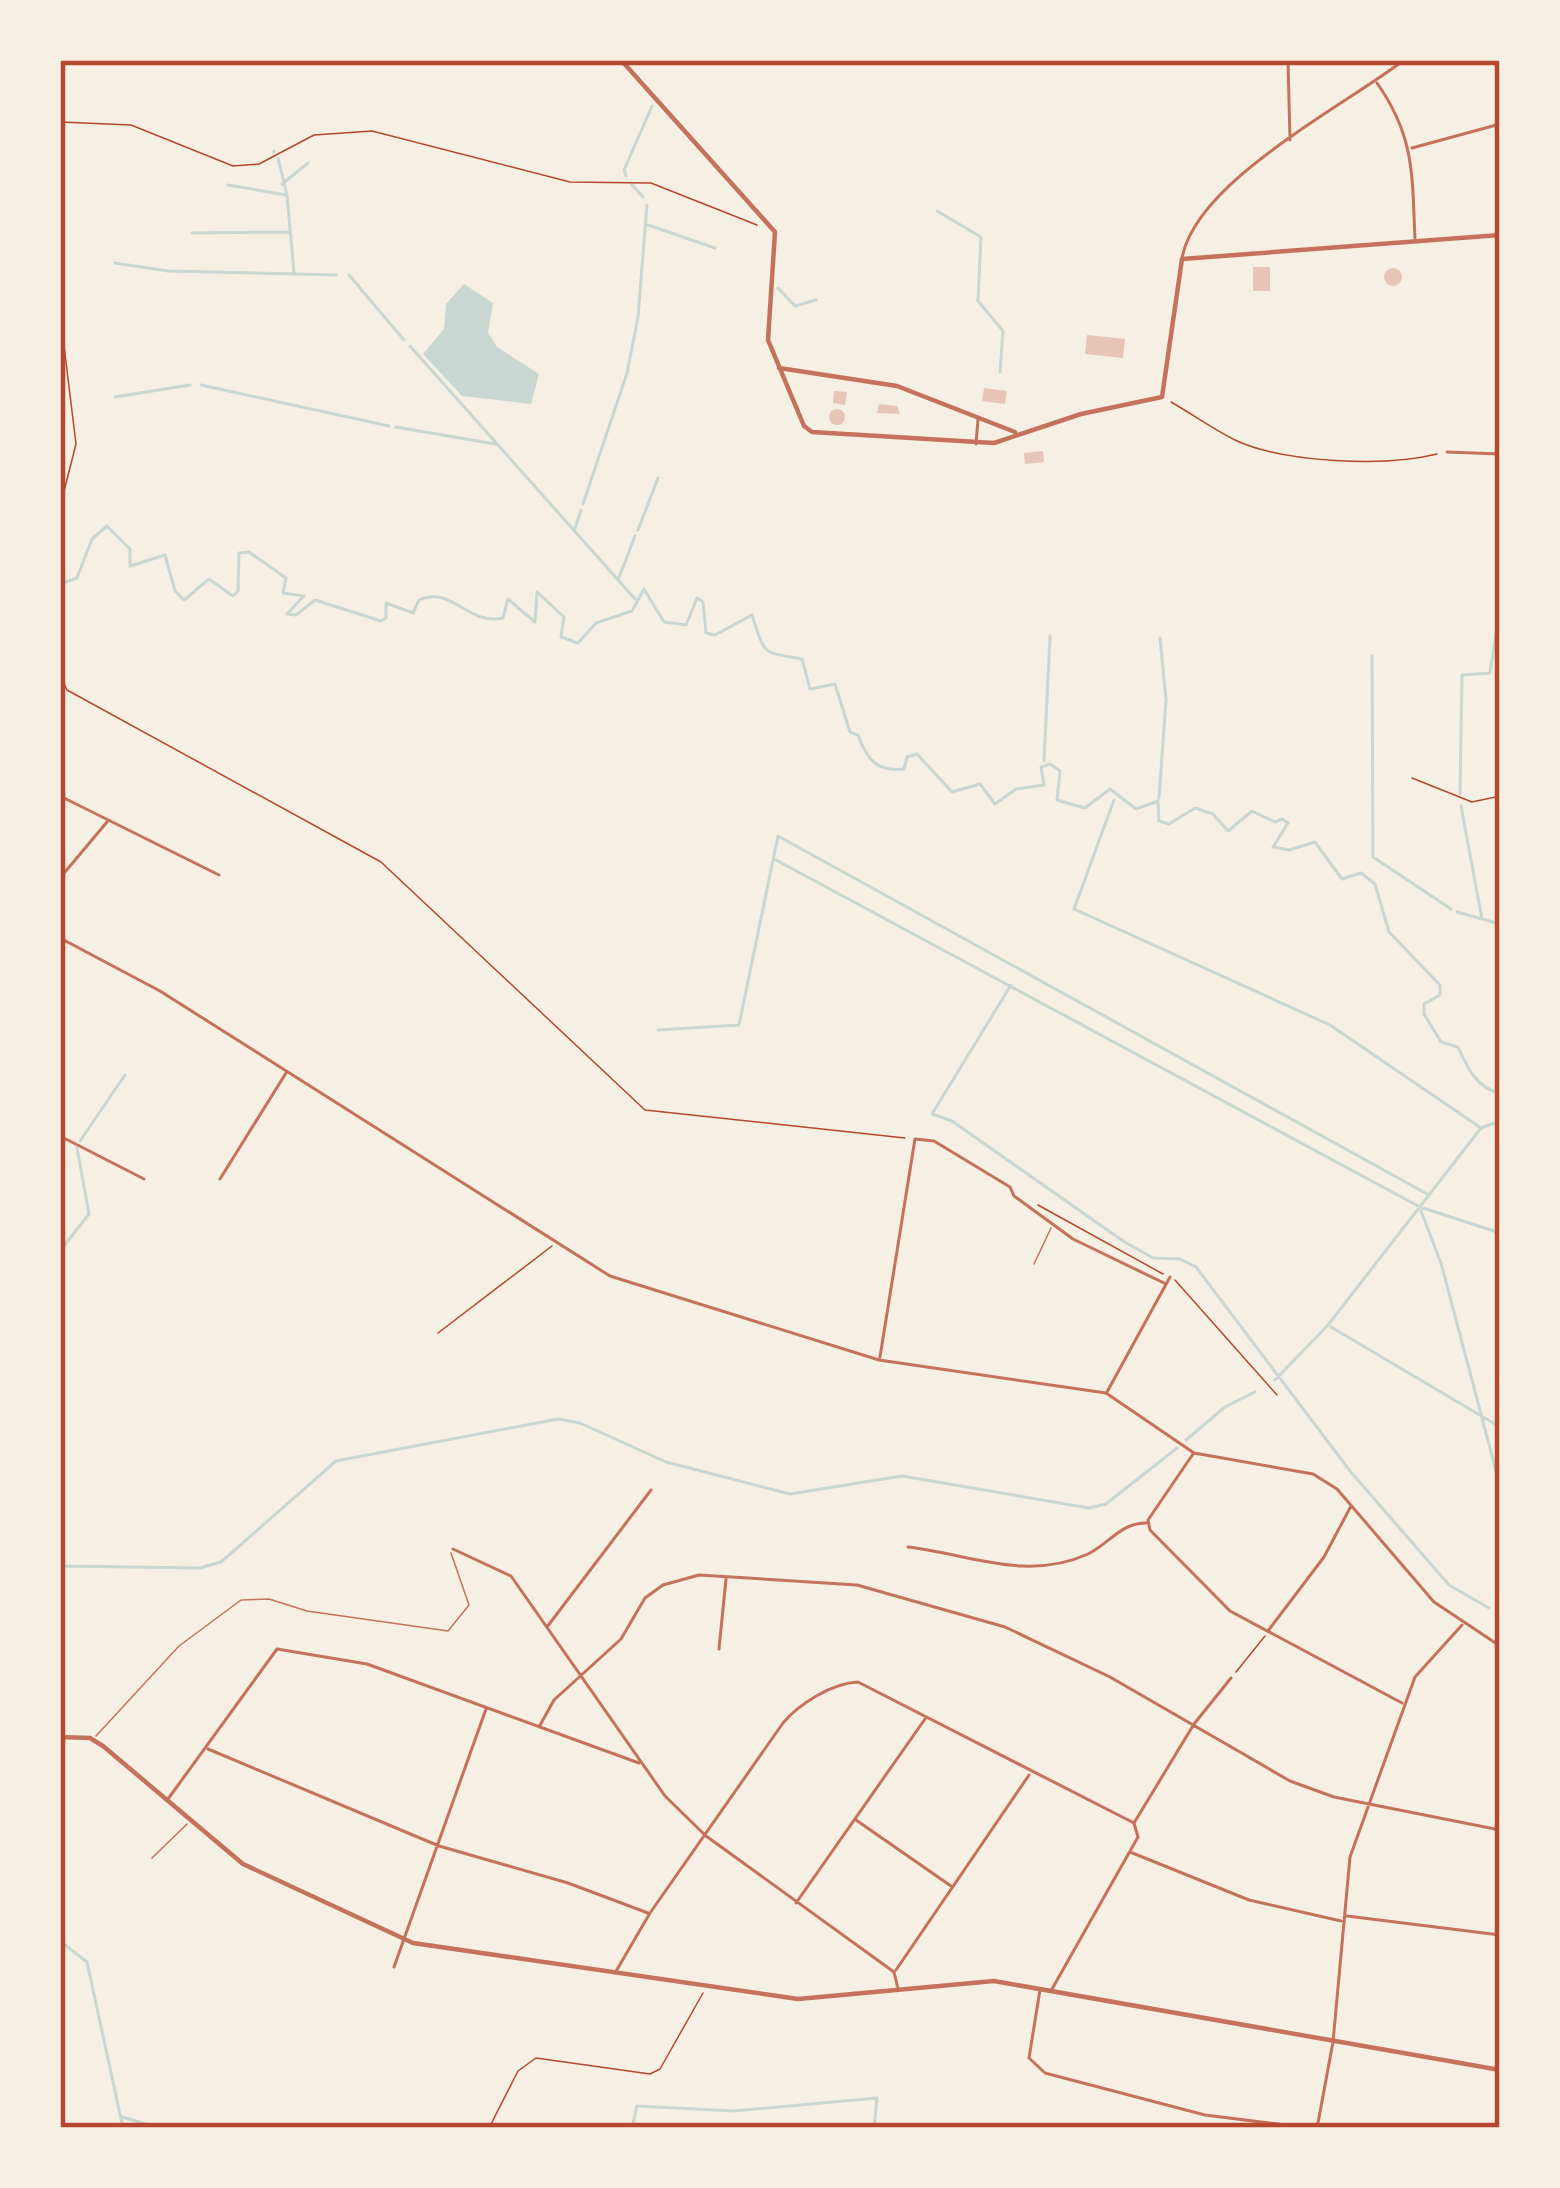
<svg xmlns="http://www.w3.org/2000/svg" width="1560" height="2188" font-family="'DM Sans',sans-serif">
<style>
.water{fill:#c9d6d2}
.lines{fill:none;stroke-linecap:round;stroke-linejoin:round}
.stream{stroke:#c9d6d2;stroke-width:3}
.building{fill:#e6c5b7}
.path{stroke:#b5482f;stroke-width:1.5}
.service{stroke:#c5725c;stroke-width:1.5}
.minor{stroke:#c5725c;stroke-width:3}
.tertiary{stroke:#c5725c;stroke-width:4.5}
.neatline{fill:none;stroke:#b5482f;stroke-width:4.5}
</style>
<rect width="100%" height="100%" fill="#f6efe4"/>
<path class="water" d="M464 284 493 303 488 333 497 347 539 374 531 404 462 396 423 354 444 329 446 304Z"/>
<g class="lines">
<path class="stream" d="M274 151V152
M278 158 287 195 294 273
M626 176 624 170 652 106
M282 184 308 163
M228 185 286 195
M632 185 643 197
M937 211 981 237 978 301 1003 331 1000 372
M648 225 715 248
M192 233 290 232
M115 263 168 271 336 275
M349 275 404 340
M778 288 795 306 816 300
M410 346 635 599
M201 385 389 426
M115 397 190 385
M396 427 495 444
M583 504 627 373 638 317 647 205
M638 530 658 478
M574 531 581 510
M618 580 635 536
M60 584 77 578 92 539 107 526 130 549V566L165 555 175 591 184 600 209 579 233 596 238 591 239 553 249 552 286 578 283 593 304 596 287 614 296 615 315 600 381 621 386 618V603L413 613 419 600C451 585 468 626 503 618L508 599 535 622 537 592 564 617 561 637 578 643 596 623 632 611 644 589 664 622 686 625 697 598 703 602 706 633 715 635 752 615C766 659 763 651 802 659L810 689 835 684 850 732 858 735C867 760 877 772 904 769L907 757 917 754 952 792 980 784 995 804 1016 789 1044 785 1041 767 1050 764 1060 771 1057 800 1085 808 1110 789 1136 809 1158 801 1159 821 1169 824 1195 808 1213 814 1228 831 1252 811 1275 822 1282 819 1288 823 1273 847 1289 850 1315 842 1342 879 1361 873 1375 884 1389 932 1440 985V995L1424 1004V1014L1441 1042 1458 1047C1467 1067 1477 1089 1500 1093
M1372 656 1373 857 1451 909
M1044 761 1050 636
M1460 794 1462 675 1490 673 1500 608
M1159 798 1166 700 1160 638
M1114 800 1074 909 1330 1025 1481 1128
M1461 806 1482 919
M776 860 1420 1207 1500 1233
M1457 912 1500 924
M1011 985 932 1114 952 1121 1123 1241 1153 1258 1180 1259 1196 1267 1350 1471 1449 1585 1489 1608
M658 1030 739 1025 778 836 1429 1195
M80 1141 125 1075
M1421 1211 1441 1263 1500 1486
M60 1251 89 1214 77 1148
M1331 1327 1500 1427
M1275 1380 1328 1325 1481 1128 1500 1121
M1186 1440 1225 1407 1255 1392 1251 1394
M60 1566 200 1568 221 1562 336 1461 558 1419 580 1423 666 1462 790 1494 902 1476 1089 1508 1106 1504 1177 1448
M60 1941 87 1962 123 2128
M122 2117 160 2128
M632 2128 637 2106 734 2111 877 2098 874 2128"/>
</g>
<path class="building" d="M1253 267H1270V291H1253Z
M1384 277a9 9 0 1 1 18 0a9 9 0 1 1-18 0Z
M1087 335 1125 339 1123 358 1085 354Z
M984 388 1007 391 1005 404 982 401Z
M834 391 847 392 845 405 833 403Z
M879 404 897 406 900 414 877 413Z
M829 417a8 8 0 1 1 16 0a8 8 0 1 1-16 0Z
M1043 451 1044 462 1025 464 1024 453Z"/>
<g class="lines">
<path class="path" d="M60 122 131 125 233 166 259 164 314 135 372 131 570 182 651 183 757 225
M60 313 76 444 60 507
M1171 402C1192 414 1213 429 1235 440 1284 463 1385 467 1437 454
M60 602 61 677 67 690 381 862 645 1110 905 1138
M1412 778 1472 802 1500 796
M1038 1205 1163 1274
M1175 1280 1277 1395
M438 1333 552 1246
M1236 1672 1265 1636
M489 2128 518 2071 536 2058 650 2074 660 2069 703 1993"/>
<path class="service" d="M1034 1264 1051 1228
M96 1736 179 1646 241 1600 269 1599 307 1611 448 1631 469 1605 451 1553
M152 1858 187 1824"/>
<path class="minor" d="M1288 60 1290 140
M1377 83C1415 137 1412 175 1415 239
M1412 148 1500 124
M1182 258C1196 181 1343 107 1404 60
M976 444 978 420
M1447 452 1500 454
M60 796 219 875
M60 878 107 822
M60 938 160 991 610 1276 879 1360 1106 1393 1194 1453 1313 1474 1337 1489 1434 1602 1500 1646
M60 1136 144 1179
M220 1179 286 1073
M880 1357 915 1139 934 1141 1010 1187 1014 1196 1073 1239 1166 1284
M1107 1392 1170 1277
M1193 1454 1148 1520 1150 1530 1230 1611 1402 1703
M908 1547C969 1554 1026 1582 1088 1554 1109 1544 1120 1523 1146 1523
M453 1549 511 1576 665 1796 706 1836 894 1972 898 1989
M547 1627 651 1490
M1268 1631 1324 1557 1351 1506
M719 1649 726 1579
M539 1727 554 1700 621 1639 645 1598 663 1585 699 1575 857 1585 1005 1627 1110 1677 1290 1781 1334 1797 1500 1830
M208 1749 439 1846 568 1883 648 1913
M168 1799 277 1649 367 1664 639 1763
M856 1820 951 1886
M1130 1852 1249 1900 1341 1921
M796 1903 925 1719
M1347 1916 1500 1935
M394 1967 486 1709
M896 1970 1029 1775
M615 1973 650 1913 783 1723C799 1704 832 1683 858 1682L1134 1823
M1052 1989 1138 1837 1134 1823 1194 1724 1231 1678
M1040 1990 1029 2058 1045 2073 1205 2115 1309 2128
M1311 2128 1318 2123 1333 2042 1350 1857 1415 1677 1462 1625"/>
<path class="tertiary" d="M621 60 775 232 768 340 804 426 812 432 994 443 1081 414 1162 397 1182 259 1500 235
M779 368 897 386 1015 432
M60 1737 90 1738 103 1746 243 1864 413 1943 798 1999 994 1981 1500 2070"/>
</g>
<rect width="1560" height="2188" fill="none" stroke="#f6efe4" stroke-width="126"/>
<rect x="63" y="63" width="1434" height="2062" class="neatline"/>
</svg>
